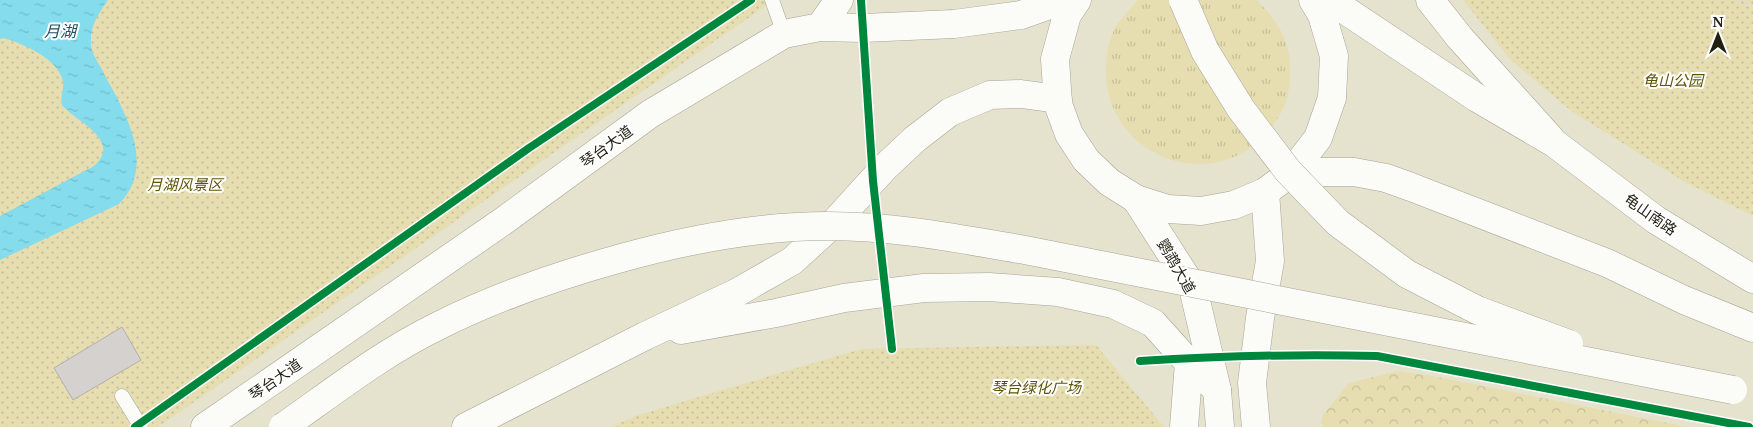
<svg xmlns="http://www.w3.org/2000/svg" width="1753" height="427" font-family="'Noto Serif','Noto Sans SC',serif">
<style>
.grass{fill:url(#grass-tufts)}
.forest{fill:url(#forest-crowns)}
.park{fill:url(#park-dots)}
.water{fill:url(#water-ripples)}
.building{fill:#d5d1ce;stroke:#b3afac}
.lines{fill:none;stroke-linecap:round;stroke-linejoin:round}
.service-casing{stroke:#a7a495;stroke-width:15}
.secondary-casing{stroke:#a7a495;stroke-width:29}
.primary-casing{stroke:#a7a495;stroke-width:29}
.trunk-casing{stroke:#a7a495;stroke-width:29}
.path{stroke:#dcdbd5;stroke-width:3;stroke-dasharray:4 4;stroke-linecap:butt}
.service{stroke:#fbfbf8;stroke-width:14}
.secondary{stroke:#fbfbf8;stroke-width:28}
.primary{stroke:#fbfbf8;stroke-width:28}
.trunk{stroke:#fbfbf8;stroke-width:28}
.trunk-bridge-casing{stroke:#a7a495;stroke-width:29;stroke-linecap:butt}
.trunk-bridge{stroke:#fbfbf8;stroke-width:28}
.cycleway-casing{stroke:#fff;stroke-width:11}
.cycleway{stroke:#00873e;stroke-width:8}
.labels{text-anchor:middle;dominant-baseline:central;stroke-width:4;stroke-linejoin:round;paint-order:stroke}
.park-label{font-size:15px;font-style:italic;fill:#5f5305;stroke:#fff}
.street-label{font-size:15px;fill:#211f12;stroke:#fff}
.water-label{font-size:16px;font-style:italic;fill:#1c525f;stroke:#fff}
</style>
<defs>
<pattern id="grass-tufts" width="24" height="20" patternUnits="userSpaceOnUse" patternTransform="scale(1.25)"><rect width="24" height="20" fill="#e6deb1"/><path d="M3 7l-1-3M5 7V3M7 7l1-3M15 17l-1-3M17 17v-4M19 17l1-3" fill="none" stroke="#c5be97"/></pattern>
<pattern id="forest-crowns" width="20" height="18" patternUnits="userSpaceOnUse" patternTransform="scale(1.25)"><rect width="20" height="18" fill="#e6deb1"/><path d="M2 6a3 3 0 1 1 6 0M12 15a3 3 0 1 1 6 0" fill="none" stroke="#c5be97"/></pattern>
<pattern id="park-dots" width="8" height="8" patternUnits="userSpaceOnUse" patternTransform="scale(1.25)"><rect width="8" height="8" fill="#e6deb1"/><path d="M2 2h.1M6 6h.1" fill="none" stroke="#c5be97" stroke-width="1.8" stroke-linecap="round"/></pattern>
<pattern id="water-ripples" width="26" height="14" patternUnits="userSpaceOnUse" patternTransform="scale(1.25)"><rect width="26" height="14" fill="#84dcec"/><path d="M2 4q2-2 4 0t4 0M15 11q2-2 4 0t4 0" fill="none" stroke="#72bcc9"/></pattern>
</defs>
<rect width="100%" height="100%" fill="#e5e2ce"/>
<path class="grass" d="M1138 0H1256C1284 26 1294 50 1289 88 1287 107 1276 123 1263 137 1205 196 1105 152 1106 70 1106 54 1109 36 1118 23 1124 15 1132 7 1138 0Z"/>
<path class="forest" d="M1397 371 1433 376 1687 427H1323L1322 416 1349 383Z"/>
<path class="park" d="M0 0H774L158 427H0Z
M1463 0H1753V216L1683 181 1570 110 1511 60Z
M1096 345 1164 427H612L635 416 861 349Z"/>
<path class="water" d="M0 0H108C98 14 87 31 92 50 94 58 101 66 104 74 125 112 157 165 119 204L0 260V216L94 166C123 140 76 122 62 105 60 97 64 90 63 82 59 59 24 44 4 38L0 39Z"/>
<path class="building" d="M122 327 141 360 73 400 54 368Z"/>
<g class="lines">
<defs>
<path id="service" d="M772 0 784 34
M122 396 141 427"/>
<path id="secondary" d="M820 27 839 0
M1184 427 1189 363"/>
<path id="primary" d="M1430 0 1460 38 1550 138
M1136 199 1193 288 1217 390 1220 427
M1256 427 1252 383 1260 318 1270 261 1265 192"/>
<path id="trunk" d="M1077 0 1067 15 1055 59 1058 104 1069 134 1086 160 1109 182 1136 199 1168 209 1201 211 1234 205 1265 192 1292 172 1318 138 1332 98 1334 56 1322 15 1313 0
M1330 0 1477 98 1554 143 1656 220 1753 279
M1292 172H1354L1386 178 1411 187 1607 263 1684 300 1753 328
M681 330 776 313 844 298 924 288 989 287 1058 292 1113 304 1153 323 1189 363 1217 390
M205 427 502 222 650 114 784 34 820 27 863 28 954 24 1021 15 1055 3 1060 0
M466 427 645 336 738 292 792 261 834 223 884 168 915 139 950 112 990 95 1021 94 1058 99V104"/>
</defs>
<use href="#service" class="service-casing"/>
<use href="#secondary" class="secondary-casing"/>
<use href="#primary" class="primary-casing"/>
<use href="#trunk" class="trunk-casing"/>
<path class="path" d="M1737 0 1753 6"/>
<use href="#service" class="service"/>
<use href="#secondary" class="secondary"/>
<use href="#primary" class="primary"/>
<use href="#trunk" class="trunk"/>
<defs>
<path id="trunk-bridge" d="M1183 0 1205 51 1241 109 1288 171 1338 223 1407 274 1477 310 1569 344
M283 427C333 392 381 354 436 327 497 296 559 275 625 257 691 239 759 226 828 226 894 226 960 239 1025 250L1733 390"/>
</defs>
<use href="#trunk-bridge" class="trunk-bridge-casing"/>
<use href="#trunk-bridge" class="trunk-bridge"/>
<defs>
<path id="cycleway" d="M861 0 873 181 892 349
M1140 361C1219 356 1298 354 1377 356L1749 427
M135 427 529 148 751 0"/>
</defs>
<use href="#cycleway" class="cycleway-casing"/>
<use href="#cycleway" class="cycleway"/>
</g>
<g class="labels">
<g class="park-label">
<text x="1673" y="80">龟山公园</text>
<text x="185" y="184">月湖风景区</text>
<text x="1036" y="387">琴台绿化广场</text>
</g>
<g class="street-label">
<text transform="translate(606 146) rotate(-36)">琴台大道</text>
<text transform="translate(1651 214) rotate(35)">龟山南路</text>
<text transform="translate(1177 266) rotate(60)">鹦鹉大道</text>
<text transform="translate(275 379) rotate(-35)">琴台大道</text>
</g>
<g class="water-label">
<text x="60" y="31">月湖</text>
</g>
</g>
<g transform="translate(1718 35)" stroke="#ffffff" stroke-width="4" paint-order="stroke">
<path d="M0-4L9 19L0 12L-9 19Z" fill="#211f12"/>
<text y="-8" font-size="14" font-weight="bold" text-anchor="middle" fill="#211f12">N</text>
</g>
</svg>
